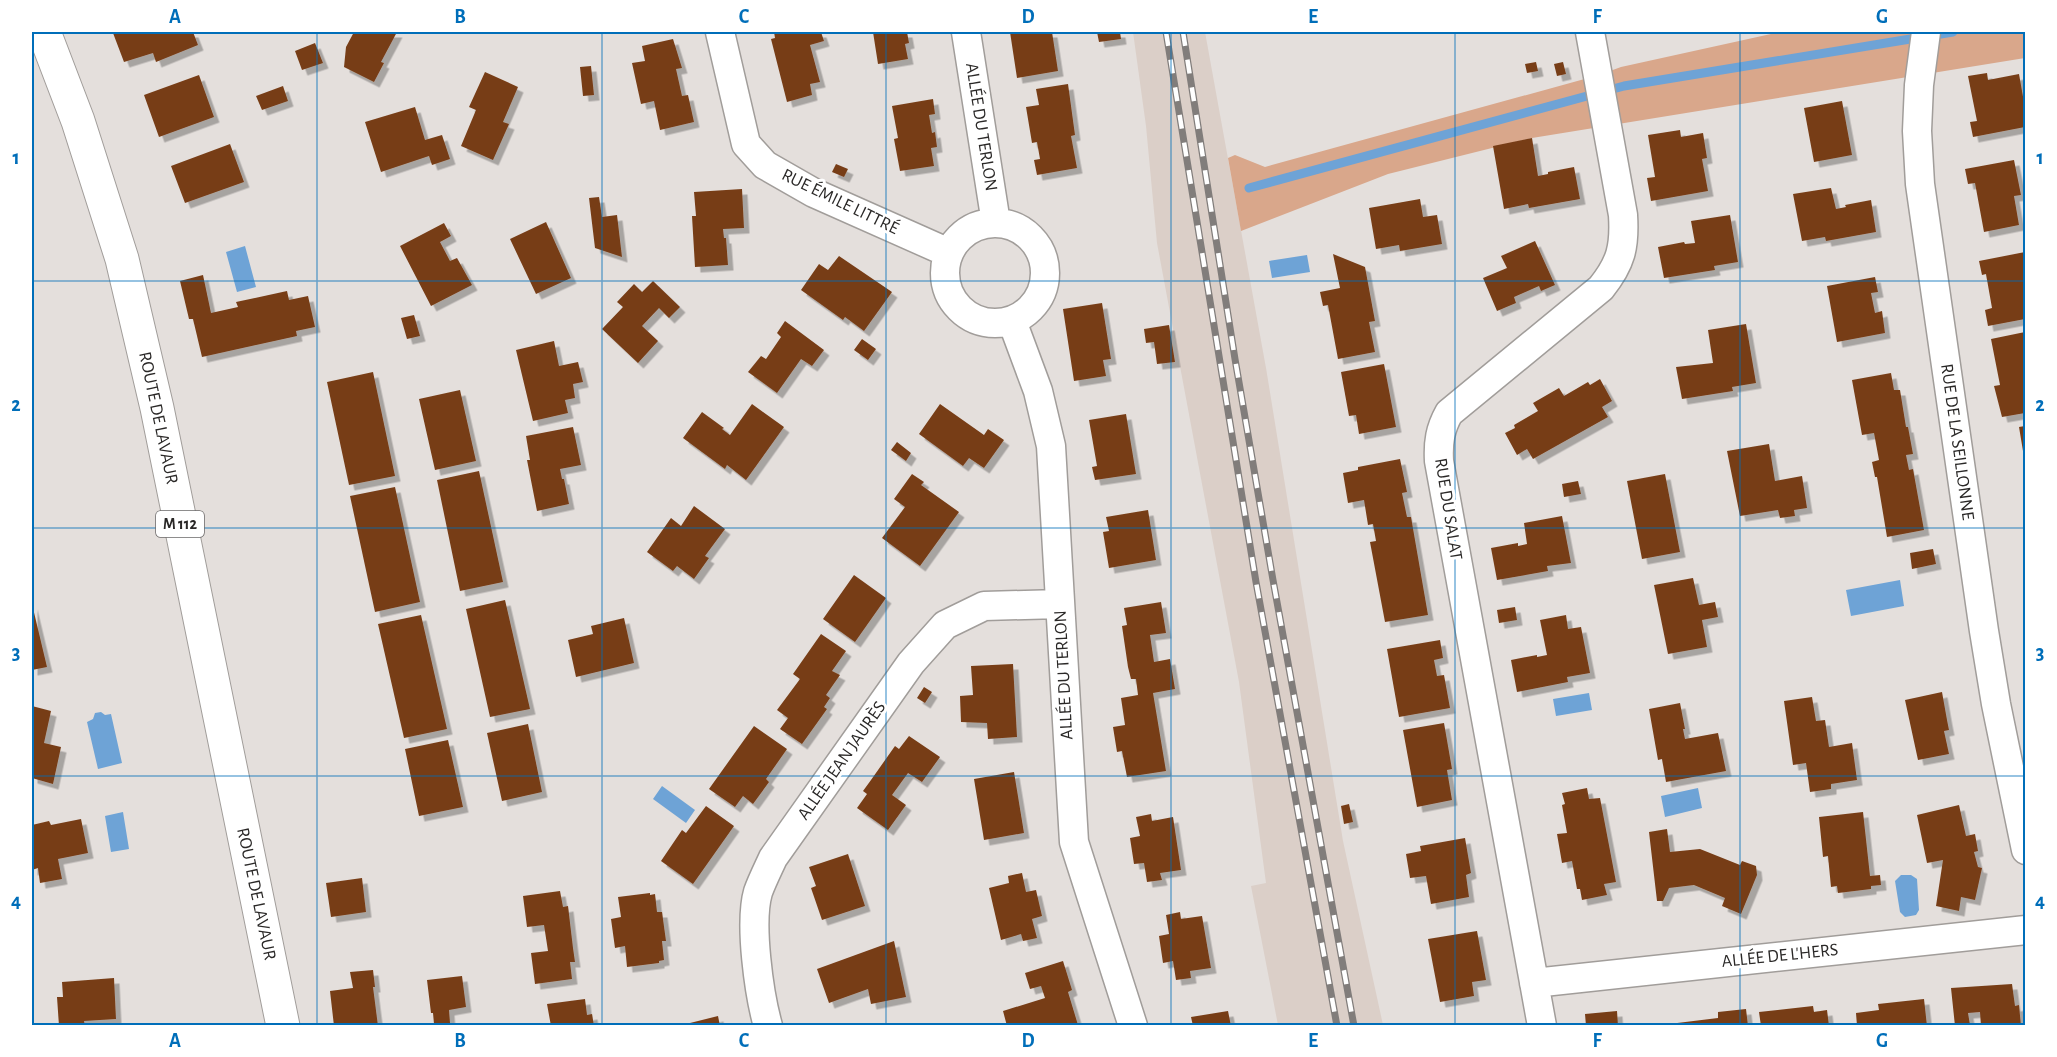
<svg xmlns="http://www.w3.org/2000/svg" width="2057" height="1057" font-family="'Alegreya Sans',sans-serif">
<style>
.built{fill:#dbcfc8}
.green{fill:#d9a78b}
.water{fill:#6ea3d6}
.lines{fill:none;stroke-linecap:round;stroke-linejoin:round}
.stream{stroke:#6ea3d6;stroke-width:9}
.building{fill:#773d17;filter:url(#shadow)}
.minor-casing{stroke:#a19d9a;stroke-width:31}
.primary-casing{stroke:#a19d9a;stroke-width:35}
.minor{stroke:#fff;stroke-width:28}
.primary{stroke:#fff;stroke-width:33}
.rail-casing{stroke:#817d7b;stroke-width:7}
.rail{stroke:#fff;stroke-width:4.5;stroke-dasharray:14;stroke-linecap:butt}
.grid{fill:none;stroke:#006eb9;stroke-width:1.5;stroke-opacity:0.55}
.labels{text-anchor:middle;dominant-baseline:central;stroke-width:6;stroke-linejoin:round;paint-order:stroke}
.shield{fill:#fff;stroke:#6a6868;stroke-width:1.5}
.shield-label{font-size:16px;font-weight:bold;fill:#2a2827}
.street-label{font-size:18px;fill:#2a2827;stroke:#fff}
.neatline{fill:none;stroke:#006eb9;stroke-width:2}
.grid-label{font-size:20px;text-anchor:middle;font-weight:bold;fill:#006eb9}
</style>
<defs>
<filter id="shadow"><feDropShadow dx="5.5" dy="5.5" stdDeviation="0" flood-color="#0004"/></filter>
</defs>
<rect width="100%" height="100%" fill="#e4dfdc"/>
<path class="built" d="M1133 32H1205L1266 368 1343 841 1383 1025H1278L1251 886 1266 883 1239 682 1157 243 1146 126Z"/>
<path class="green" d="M1780 32H2025V58L1532 138 1388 174 1241 231 1228 158 1235 155 1265 167 1599 75 1621 67Z"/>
<path class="water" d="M245 246 256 287 237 292 226 252Z
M1307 255 1310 272 1272 278 1269 261Z
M1900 580 1904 606 1851 616 1846 590Z
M1589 693 1592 710 1556 716 1553 699Z
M101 712 105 715 111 714 122 763 98 769 87 722 93 719 95 713Z
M662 786 695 810 686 823 653 799Z
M1698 788 1702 808 1665 817 1661 796Z
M123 812 129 849 111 852 105 816Z
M1901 875H1911L1917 879 1919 910 1916 915 1905 917 1900 912 1895 881Z"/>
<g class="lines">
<path class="stream" d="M1249 188 1624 86 1953 32"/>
</g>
<path class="building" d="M116 32H193L198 45 156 62 153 53 124 62 113 33Z
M354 32H397L381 62 384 63 374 82 344 67 346 47Z
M774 32H821L824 41 810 45 820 82 810 84 812 95 787 102 771 39 775 38Z
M873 32H907L909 43 905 44 908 59 878 64Z
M1010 32H1052L1058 71 1017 78Z
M1097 32H1120L1121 39 1099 42Z
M673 39 682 68 676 69 682 96 688 95 694 122 660 130 654 101 641 104 632 63 645 61 642 46Z
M315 43 323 63 302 70 295 51Z
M1536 62 1538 71 1527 73 1525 64Z
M1563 62 1566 74 1557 76 1554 64Z
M591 66 594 95 583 96 580 67Z
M485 72 518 87 503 122 509 124 493 160 461 146 476 110 469 107Z
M1987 73 1988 80 2019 74 2025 108V127L1973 137 1970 122 1977 121 1968 76Z
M199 75 214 117 159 137 144 95Z
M1068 84 1075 135 1071 136 1077 168 1037 175 1034 160 1040 159 1037 142 1032 143 1026 107 1039 105 1036 89Z
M283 86 288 101 262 110 256 96Z
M933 99 935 114 929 115 932 133 935 132 937 147 931 148 934 166 900 171 894 139 898 138 892 106Z
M1842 101 1852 155 1814 162 1804 108Z
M415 107 425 140 442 135 450 159 432 165 429 156 381 172 365 122Z
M1680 130 1681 137 1703 133 1707 158 1702 159 1708 191 1651 201 1647 178 1655 177 1648 135Z
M1532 138 1538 176 1548 174V172L1574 167 1580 199 1529 208 1528 204 1504 209 1493 146Z
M230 144 244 182 185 203 171 166Z
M2014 160 2021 195 2014 196 2019 225 1984 232 1975 183 1968 184 1965 169Z
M836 164 848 169 844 177 832 172Z
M1831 188 1836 209 1846 207 1845 205 1871 200 1876 232 1826 241 1825 237 1802 241 1793 194Z
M742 189 744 228 723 229 724 238H726L728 265 695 267 692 216H696L694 192Z
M599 197 602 217 617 215 622 257 595 248 589 198Z
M1420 199 1423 217 1437 215 1442 244 1400 251 1399 245 1376 249 1369 208Z
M1730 215 1738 262 1714 266 1715 270 1664 278 1658 247 1684 242 1685 244 1695 243 1691 221Z
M546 222 571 278 536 294 510 239Z
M444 223 451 236 440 242 450 261 457 258 472 285 431 306 400 246Z
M1535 241 1555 285 1541 291 1539 286 1514 297 1516 303 1497 311 1483 278 1507 268 1501 256Z
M2025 252V319L1988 326 1985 310 1992 308 1986 274 1982 275 1979 261Z
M1333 254 1365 267 1375 321 1369 322 1375 352 1338 359 1328 305 1323 306 1320 292 1340 288Z
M839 256 892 292 864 331 845 317 843 320 801 290 819 264 828 270Z
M203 275 211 313 238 307 236 302 287 291 289 300 308 296 315 327 296 331 297 336 202 357 193 319H189L180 281Z
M1875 277 1878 292 1871 293 1875 313 1882 311 1885 333 1837 342 1827 286Z
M653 281 680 307 669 318 659 308 642 326 658 341 638 363 602 329 623 307 617 302 634 284 642 292Z
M1102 303 1111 359 1103 360 1106 376 1074 381 1063 309Z
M414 315 420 336 407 339 401 318Z
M785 321 824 350 812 366 801 359 777 393 748 372 761 356 766 359 781 337 777 333Z
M1746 324 1756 383 1732 387 1733 391 1682 399 1676 367 1713 363 1708 330Z
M1169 325 1175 362 1157 364 1154 342 1146 343 1144 329Z
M2025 332V413L2002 417 1994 386 2000 385 1991 339Z
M862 339 876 349 868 360 854 350Z
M554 341 559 366 578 362 583 382 573 384 575 398 565 400 568 413 533 421 516 350Z
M1384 364 1396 427 1359 434 1356 415 1349 416 1341 372Z
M373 372 395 476 349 485 327 382Z
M1891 373 1894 390H1900L1906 427H1908L1913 454 1906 455 1909 470 1913 469 1924 530 1887 537 1877 477H1875L1872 462 1879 460 1874 433 1862 435 1852 380Z
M1600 379 1612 401 1602 407 1608 417 1533 459 1527 449 1517 455 1505 433 1515 428 1514 425 1538 411 1533 403 1559 388 1564 396 1588 382 1590 385Z
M460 390 476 461 435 470 419 399Z
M752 404 784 427 746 480 727 465 725 469 683 438 702 412 724 428 722 429 730 435Z
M940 404 984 435 988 429 1004 440 984 468 969 458 963 466 919 434Z
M1126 414 1136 474 1095 480 1092 467 1097 466 1089 420Z
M2025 426V457H2024L2019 427Z
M573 427 581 465 560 469 562 479H564L569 504 537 511 527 460H530L526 436Z
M897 442 911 453 906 461 891 450Z
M1769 444 1775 481 1802 476 1807 508 1794 510 1795 516 1780 518 1778 510 1740 516 1727 451Z
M1400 459 1407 492 1402 493 1407 517H1411L1428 615 1385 622 1370 542 1376 541 1373 524 1368 525 1364 500 1348 503 1343 473 1358 470V467Z
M479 471 503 582 460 591 437 480Z
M912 474 924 482 921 485 959 512 920 566 882 538 905 507 894 499Z
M1665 474 1680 552 1642 559 1627 481Z
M1578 481 1581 494 1564 497 1562 484Z
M395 487 420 602 375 612 350 496Z
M694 506 725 529 705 556 709 558 694 579 677 566 673 571 647 552 671 518 681 526Z
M1148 510 1156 560 1109 568 1103 532 1109 531 1106 517Z
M1562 516 1571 563 1547 566 1548 571 1497 580 1491 548 1518 543V546L1527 544 1524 523Z
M1933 549 1936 564 1912 569 1910 553Z
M854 575 886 598 855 642 823 619Z
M1693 578 1699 605 1715 602 1718 617 1702 620 1707 647 1668 654 1654 585Z
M505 600 530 709 490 717 466 609Z
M1161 602 1166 633 1150 635 1154 662 1170 659 1175 689 1153 693 1166 771 1127 777 1122 751 1117 752 1113 727 1125 725 1121 698 1138 695 1136 679H1131L1128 667 1122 626 1127 625 1124 608Z
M32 604 47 667 32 670Z
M1515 607 1517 620 1499 623 1497 610Z
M421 615 447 729 404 738 378 624Z
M1566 615 1568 629 1581 627 1590 673 1567 677 1568 682 1517 692 1511 660 1537 655V657L1547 655 1540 620Z
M624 618 634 663 576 677 568 640 593 634 591 626Z
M821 634 846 651 832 671 840 675 826 695 830 698 824 707 827 709 802 744 780 729 788 718 777 710 800 679 793 674Z
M1440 640 1443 658 1434 660 1437 676 1444 675 1450 708 1399 717 1387 649Z
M1013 664 1017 737 988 739 987 723 961 722 960 696 973 695 971 666Z
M924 687 932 692 925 703 917 698Z
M1942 692 1947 720 1949 730 1944 731 1949 754 1918 760 1905 700Z
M1812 697 1816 721 1825 720 1829 747 1852 743 1857 780 1831 784V789L1810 792 1806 763 1793 765 1784 701Z
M1680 703 1685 729H1683L1685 739 1718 733 1726 771 1666 782 1662 759 1658 760 1649 709Z
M32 706 51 711 44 743 61 747 53 784 32 778Z
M1444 723 1452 769 1447 770 1452 800 1417 807 1403 730Z
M528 724 542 792 502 801 487 733Z
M754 726 787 749 766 779 769 782 753 804 743 796 735 807 709 789Z
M909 736 940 757 922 782 908 773 892 795 906 805 888 830 857 808 867 794 863 791 871 780 895 746 899 749Z
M448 740 463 807 419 816 405 749Z
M1014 772 1024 833 984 840 974 779Z
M1587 788 1589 799 1600 798 1616 882 1604 884 1607 895 1582 900 1580 889H1577L1572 861 1562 863 1557 834 1567 833 1562 805 1565 804 1562 793Z
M1349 804 1353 822 1344 824 1341 806Z
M1959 805 1966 836 1975 834 1978 851 1974 852 1978 867 1982 868 1975 900 1961 897 1959 911 1936 906 1943 860 1927 863 1917 815Z
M706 806 734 826 693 884 661 861 682 830 686 833Z
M1863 812 1870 876 1880 875 1881 885 1871 886V889L1838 893 1837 886 1831 887 1828 856 1823 857 1819 817Z
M1151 814 1152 821 1173 817 1181 870 1160 873 1162 880 1147 882 1144 863 1134 864 1130 838 1140 836 1136 817Z
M81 819 88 853 58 859 62 879 40 883 38 868 32 870V825L49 821 51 825Z
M1667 829 1670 852 1700 849 1740 865 1742 861 1756 866 1757 875 1741 914 1722 906 1725 898 1694 885 1669 888 1663 901H1657L1649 832Z
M1465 838 1471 873 1466 875 1469 897 1431 904 1426 876 1410 878 1406 854 1421 851 1420 846Z
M848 854 865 906 822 920 811 888 816 886 809 867Z
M1022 873 1026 892 1036 890 1042 916 1032 919 1037 938 1023 941 1021 934 1001 940 989 888 1009 883 1008 876Z
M362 878 366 912 331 917 326 883Z
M560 891 563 907 568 906 573 948 575 962H570L572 979 535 984 531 953 548 951 544 925 527 927 523 896Z
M650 893V895L655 894 657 912H662L666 941H662L664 960 659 961V963L627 967 625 946 615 948 611 919 621 917 618 897Z
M1180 912 1181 919 1202 916 1211 968 1190 971 1191 978 1176 980 1173 961 1163 963 1159 936 1169 934 1166 915Z
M1477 931 1486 980 1472 982 1474 996 1440 1002 1428 939Z
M894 941 906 997 871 1004 868 989 829 1003 817 969Z
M1063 961 1072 990 1068 992 1078 1025 1007 1026 1003 1011 1045 998 1041 986 1030 989 1025 973Z
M373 970 375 987H373L378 1026H334L330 991 353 988 350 972Z
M462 976 466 1007 449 1010 450 1023 434 1024 433 1013H431L427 980Z
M114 978 116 1019 84 1021 85 1026H59L57 997H63L62 982Z
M2012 984 2015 1006 2019 1005 2021 1026H1981L1980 1012 1968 1013 1970 1025 1955 1026 1951 988Z
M585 999 587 1015 592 1014 594 1026H551L547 1004Z
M1924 999 1927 1026H1857L1856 1013 1879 1010 1878 1004Z
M1813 1006 1814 1012 1827 1010 1829 1026H1761L1759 1012Z
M1746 1009 1748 1026H1669V1024L1718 1018V1012Z
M1228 1011 1231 1026H1193L1191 1017Z
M1617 1011 1618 1026H1586L1585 1014Z
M718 1016 720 1026H682V1025Z"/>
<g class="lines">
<defs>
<path id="minor" d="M720 32 746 144 765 165 814 193 949 253
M966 32 996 223
M1926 32 1919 85 1917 131 1920 184 1984 631 1996 704 2026 850
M945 273a50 50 0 1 1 100 0a50 50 0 1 1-100 0Z
M1012 321 1038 391 1051 446 1074 842 1133 1026
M1534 983 2026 930
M768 1026C759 994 749 923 758 892 762 881 768 869 773 858L911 663 945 625 984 606 1060 604
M1542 1026 1439 461C1438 442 1440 429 1449 413L1601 288C1621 263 1625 247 1623 215L1590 32"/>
<path id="primary" d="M44 32 78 121 122 259 157 408 283 1026"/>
</defs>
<use href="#minor" class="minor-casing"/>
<use href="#primary" class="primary-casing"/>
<use href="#minor" class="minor"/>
<use href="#primary" class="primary"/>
<defs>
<path id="rail" d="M1166 32 1256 582 1337 1026
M1183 32 1235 359 1273 580 1354 1026"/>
</defs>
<use href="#rail" class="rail-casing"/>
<use href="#rail" class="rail"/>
</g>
<path class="grid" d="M317 32V1026M602 32V1026M886 32V1026M1171 32V1026M1455 32V1026M1740 32V1026M32 281H2026M32 528H2026M32 776H2026"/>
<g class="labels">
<rect class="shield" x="156" y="511" width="48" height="26" rx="4.5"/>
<g class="shield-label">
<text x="180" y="524">M 112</text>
</g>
<g class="street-label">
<text transform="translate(981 127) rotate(81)">ALLÉE DU TERLON</text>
<text transform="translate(840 202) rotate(26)">RUE ÉMILE LITTRÉ</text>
<text transform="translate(158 418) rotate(78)">ROUTE DE LAVAUR</text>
<text transform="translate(1957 442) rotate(82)">RUE DE LA SEILLONNE</text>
<text transform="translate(1448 509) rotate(81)">RUE DU SALAT</text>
<text transform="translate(1064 675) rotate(-93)">ALLÉE DU TERLON</text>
<text transform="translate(842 761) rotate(-55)">ALLÉE JEAN JAURÈS</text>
<text transform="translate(256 894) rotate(78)">ROUTE DE LAVAUR</text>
<text transform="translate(1780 956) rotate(-6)">ALLÉE DE L'HERS</text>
</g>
</g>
<rect width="2057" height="1057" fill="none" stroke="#ffffff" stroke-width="66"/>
<rect x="33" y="33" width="1991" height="991" class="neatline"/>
<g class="grid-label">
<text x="175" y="23">A</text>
<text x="460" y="23">B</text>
<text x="744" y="23">C</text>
<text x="1028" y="23">D</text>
<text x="1313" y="23">E</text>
<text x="1597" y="23">F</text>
<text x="1882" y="23">G</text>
<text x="16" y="164">1</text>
<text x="2040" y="164">1</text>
<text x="16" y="411">2</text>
<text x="2040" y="411">2</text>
<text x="16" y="659">3</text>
<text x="2040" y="659">3</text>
<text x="16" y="907">4</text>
<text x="2040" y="907">4</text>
<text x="175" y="1047">A</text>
<text x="460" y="1047">B</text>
<text x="744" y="1047">C</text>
<text x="1028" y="1047">D</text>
<text x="1313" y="1047">E</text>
<text x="1597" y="1047">F</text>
<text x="1882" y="1047">G</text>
</g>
</svg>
